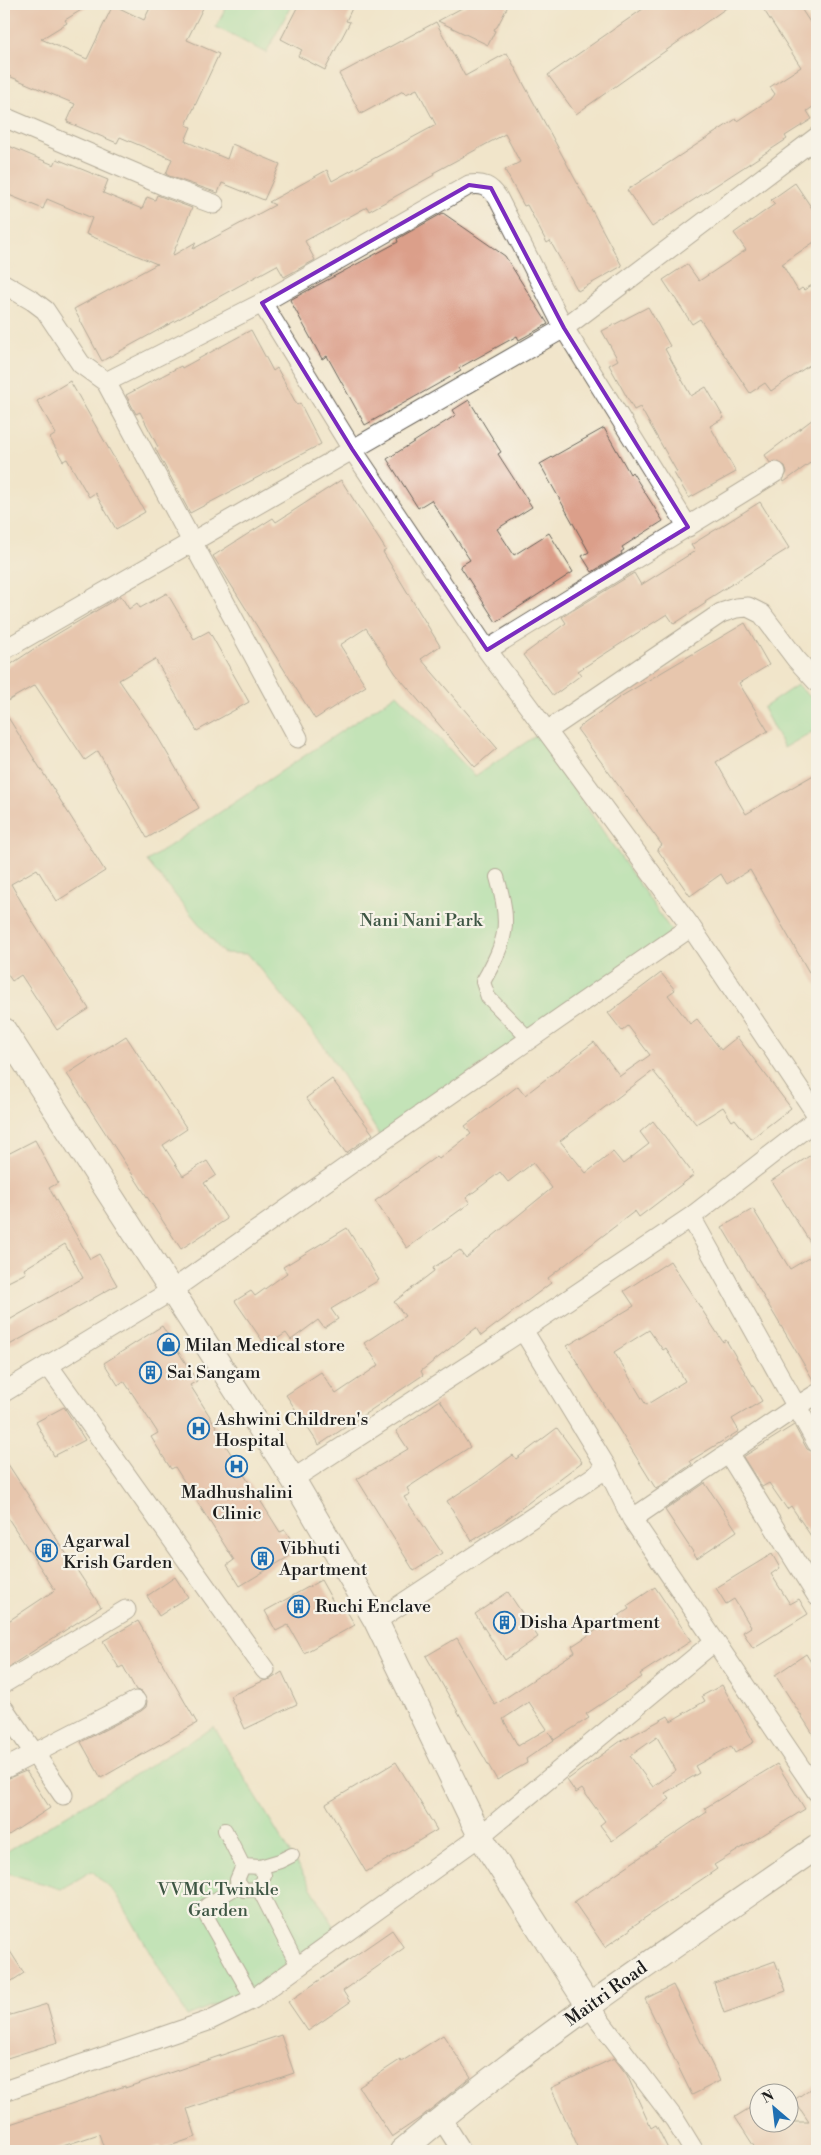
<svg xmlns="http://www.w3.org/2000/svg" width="821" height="2155" font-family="'Libre Bodoni',serif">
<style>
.green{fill:#8cdfa0;stroke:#547e5e}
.building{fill:#db9f8a;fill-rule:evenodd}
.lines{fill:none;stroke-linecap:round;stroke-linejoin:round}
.pedestrian-casing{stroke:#676259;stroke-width:16}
.minor-casing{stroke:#676259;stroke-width:21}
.tertiary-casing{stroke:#676259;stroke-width:26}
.pedestrian{stroke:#fff;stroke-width:14}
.minor{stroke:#fff;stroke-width:19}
.tertiary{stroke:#fff;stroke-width:24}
.marked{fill:none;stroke:#7b2cbf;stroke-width:4;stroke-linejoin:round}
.labels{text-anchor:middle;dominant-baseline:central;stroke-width:4.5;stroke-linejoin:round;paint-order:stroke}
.park-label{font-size:18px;fill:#3e5644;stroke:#f7f3e8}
.poi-label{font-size:18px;fill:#1c1c1c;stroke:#f7f3e8;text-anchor:start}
.street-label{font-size:18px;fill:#1c1c1c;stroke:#f7f3e8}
</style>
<rect width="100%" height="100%" fill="#f7f3e8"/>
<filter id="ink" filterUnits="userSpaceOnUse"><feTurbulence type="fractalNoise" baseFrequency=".02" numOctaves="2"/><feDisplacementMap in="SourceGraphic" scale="10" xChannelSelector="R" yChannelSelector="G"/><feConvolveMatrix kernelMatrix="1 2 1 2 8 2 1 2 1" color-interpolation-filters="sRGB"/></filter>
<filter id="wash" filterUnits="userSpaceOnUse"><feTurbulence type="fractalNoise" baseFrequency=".0096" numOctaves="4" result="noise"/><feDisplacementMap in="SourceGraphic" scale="20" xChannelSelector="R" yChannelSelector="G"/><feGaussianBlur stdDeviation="1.12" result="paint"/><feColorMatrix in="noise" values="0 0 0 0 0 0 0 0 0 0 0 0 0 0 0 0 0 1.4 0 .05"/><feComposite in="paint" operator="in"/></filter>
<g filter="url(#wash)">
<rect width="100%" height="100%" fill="#f1e5cb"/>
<path class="green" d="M228 4H292L266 53 216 27Z
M797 685 817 703V729L784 748 763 708Z
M397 694 475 776 537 735 672 932 380 1136 324 1046 248 954 223 953 147 861Z
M214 1727 336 1929 251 1990 187 2016 117 1895 92 1871 61 1889 4 1872V1853Z"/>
<g id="blocks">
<path class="building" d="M4 4H91L65 20 67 23 41 39 87 59 113 5 144 20 152 4H205L187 40 219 54 186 125 191 127 185 141 227 159 232 144 280 164 264 200 222 183 218 193 169 176 166 174 172 159 120 137 117 143 67 122 75 104 4 74Z
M299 4H354L346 21 350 22 325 70 298 56 302 50 281 39Z
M469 4H509L497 27 494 29 495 31 488 45 438 21Z
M650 4H732L576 114 548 75Z
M760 4H798L817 33V104L807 111 812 119 785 136 787 139 652 227 627 190 736 119 737 121 772 98 775 94 770 87 801 67Z
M436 22 465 76 507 53 622 266 578 291 550 241 547 243 527 205 524 206 505 170 520 162 505 134 433 173 434 175 369 211 367 207 305 241 315 260 284 277 277 265 102 361 74 309 157 264 86 234 92 218 47 199 43 209 4 193V144L54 165 57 159 108 180 103 193 142 209 147 197 155 200 157 195 192 208 172 256 196 242 193 249 275 205 269 202 327 170 332 181 436 125 417 89 406 94 403 91 361 114 339 74Z
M795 183 817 216V240L782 264 798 291 802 288 804 290 817 282V360L771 391 765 383 750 393 700 319 692 324 663 280 687 264 699 281 746 250 734 233 775 204 771 200Z
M443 213 505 256 548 324 519 340 517 336 459 368 461 371 365 425 327 356 322 359 290 300 398 242 397 239Z
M648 307 670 346 665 349 691 396 706 387 724 418 710 426 736 472 689 498 674 473 677 472 640 407 634 410 609 365 618 360 602 331Z
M251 330 273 371 277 368 297 405 300 403 321 444 190 513 155 448 158 447 140 412 136 414 126 395 181 366 182 368Z
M70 381 145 512 116 529 95 493 89 497 67 459 63 461 50 438 56 434 37 401Z
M469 400 501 452 498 454 532 507 497 529 514 555 549 533 573 572 496 622 460 566 470 560 431 500 418 508 387 459 456 415 453 410Z
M817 416V458L784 482 783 480 787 472 785 466 776 461 770 463 765 455Z
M604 428 630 474 632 472 663 521 622 547 624 550 621 552 622 554 592 572 582 556 589 552 540 464Z
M341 480 386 550 383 552 440 646 421 659 497 748 475 767 396 674 366 628 340 645 366 686 315 719 213 556 273 518 276 522Z
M760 502 789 548 705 601 706 603 674 624 667 614 578 671 581 675 553 696 523 655 566 623 562 617 634 573 641 585 695 551 691 545Z
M167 593 194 639 209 631 249 702 197 731 155 659 119 680 156 734 199 808 147 838 98 751 85 760 35 685 4 703V669L47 640 121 596 129 609 137 603 140 608Z
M745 623 769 665 739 683 768 731 716 762 746 814 817 773V986L750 870 727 884 721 874 690 896 657 849 662 845 577 729 620 697Z
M4 711 105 871 57 901 37 869 11 884 34 924 89 1009 57 1030 21 975 12 981 4 969Z
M661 973 675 990 668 995 690 1024 697 1019 721 1050 737 1037 791 1108 751 1139 735 1119 732 1121 723 1107 696 1124 653 1071 560 1141 586 1173 613 1152 623 1164 649 1144 640 1132 653 1121 694 1175 639 1217 635 1211 596 1241 548 1278 551 1283 481 1336 476 1328 421 1371 423 1375 319 1445 286 1395 321 1372 336 1394 379 1365 364 1343 405 1316 394 1302 434 1271 433 1268 460 1250 466 1258 552 1188 533 1163 508 1182 500 1172 466 1198 470 1203 407 1248 375 1201 437 1156 439 1159 471 1134 465 1126 518 1086 525 1095 594 1042 620 1076 650 1055 628 1026 622 1031 608 1013Z
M126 1036 187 1129 163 1145 183 1176 207 1161 216 1175 204 1183 227 1219 181 1249 67 1074Z
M332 1079 373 1134 346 1153 306 1098Z
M35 1140 58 1183 49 1188 90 1259 99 1254 117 1285 4 1348V1323L83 1278 65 1244 24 1269 26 1273 4 1284V1156Z
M817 1151V1383H815L722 1227 753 1209 790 1269 817 1253 771 1181Z
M347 1228 379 1280 331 1309 338 1319 324 1328 318 1320 291 1340 286 1333 266 1346 235 1301 251 1291 255 1296 287 1273 283 1267Z
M670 1261 723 1342 726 1340 762 1401 732 1419 739 1431 690 1461 692 1464 656 1489 567 1346 634 1306 624 1291ZM649 1330 663 1350 666 1348 685 1381 646 1405 614 1352Z
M162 1326 197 1381 190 1385 223 1437 221 1438 280 1532 285 1530 298 1551 240 1586 227 1565 234 1560 175 1467 171 1469 151 1437 158 1433 124 1381 118 1385 104 1363Z
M440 1400 470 1447 407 1488 410 1494 404 1497 442 1553 414 1571 357 1479 408 1449 396 1431Z
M64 1407 85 1440 54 1456 36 1422Z
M794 1425 807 1449 817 1454V1545L791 1506 787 1509 769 1483 762 1487 743 1457Z
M557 1428 582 1462 503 1522 472 1541 447 1501 481 1479 513 1455 516 1459Z
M4 1458 101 1607 4 1670V1624L55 1590 4 1512Z
M705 1483 737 1531 697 1558 665 1510Z
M772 1554 780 1568 771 1574 790 1604 799 1599 808 1614 753 1648 743 1632 751 1627 734 1599 726 1604 716 1588Z
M175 1577 188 1597 159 1616 147 1596Z
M321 1580 336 1607 342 1603 355 1625 304 1653 288 1625 276 1631 265 1611Z
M655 1587 691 1641 640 1674 642 1677 586 1714 589 1718 554 1740 549 1732 554 1740 526 1759 527 1763 497 1780 426 1656 457 1638 495 1705 575 1652 572 1646 629 1609 627 1606ZM529 1702 547 1729 518 1746 503 1719Z
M508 1592 538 1637 505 1660 475 1614Z
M138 1621 197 1723 101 1778 81 1742 141 1711 146 1707 147 1701 142 1692 136 1690 123 1666 119 1668 103 1641Z
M806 1654 817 1672V1740L775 1675Z
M282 1672 297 1704 245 1729 230 1696 263 1681 271 1679Z
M722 1685 754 1742 735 1753 731 1746 695 1766 699 1773 665 1793 670 1799 612 1841 600 1825 605 1821 582 1789 576 1793 567 1780 625 1738 626 1739 668 1716 671 1721 705 1701 702 1696ZM657 1737 676 1770 653 1787 630 1756Z
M396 1762 437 1830 366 1872 326 1804Z
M777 1764 805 1809 714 1865 717 1869 630 1928 631 1929 605 1947 574 1902 707 1812 705 1808Z
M26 1771 50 1808 4 1838V1780Z
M392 1930 404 1948 343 1991 350 2002 308 2031 288 2002Z
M4 1942 24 1973 4 1986Z
M775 1961 786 1991 724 2013 714 1983Z
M673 1985 720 2081 692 2095 645 1999Z
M47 2004 58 2042 4 2059V2017Z
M281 2035 294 2073 187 2109 196 2137 161 2149 160 2146 143 2151H105L99 2134 48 2151H4V2126L125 2086V2088Z
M443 2035 471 2077 420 2118 392 2137 359 2087 400 2060 401 2062Z
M614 2058 627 2075 651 2128 656 2125 669 2151H580L551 2088Z
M817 2084V2151H757L735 2117 758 2103V2125L761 2122H809L794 2100Z"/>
</g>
</g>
<g filter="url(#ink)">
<use href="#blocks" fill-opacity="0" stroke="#676259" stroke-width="1"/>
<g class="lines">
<defs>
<path id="pedestrian" d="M497 877C511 925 507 939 483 982L488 997 529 1039
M225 1830 243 1866 237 1880 244 1890 259 1889 264 1875 260 1867 243 1866
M260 1867 280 1861 292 1855
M240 1885 207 1905 204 1912 253 1999
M259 1889 298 1966"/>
<path id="minor" d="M4 117 165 186 214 204
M4 284 33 301 45 310 81 364 106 382
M262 303 106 382 298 738
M4 650 564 328 817 137
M487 650 776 472
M547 731 721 613 736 608 748 607 762 614 796 659 817 682
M691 927 817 1115
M691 1217 817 1443
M523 1330 607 1468 632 1519 817 1792
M48 1365 265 1670
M4 1392 171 1291 383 1141 691 927 487 650 352 449 262 303 469 185C483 183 490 186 498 198L564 328 688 527
M728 1453 817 1596
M293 1479 523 1330 691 1217 817 1119
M632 1519 796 1407 817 1394
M376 1621 607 1468
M4 1683 126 1610
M4 1709 63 1795
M4 1769 136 1701
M588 2005 675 2120 694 2151
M4 2091 208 2021 253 1999 480 1836 715 1641
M441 2118 462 2151"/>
<path id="tertiary" d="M4 1030 293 1479 376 1621 480 1836 588 2005
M402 2151C533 2040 676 1945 817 1847"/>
</defs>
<use href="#pedestrian" class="pedestrian-casing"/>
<use href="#minor" class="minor-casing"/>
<use href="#tertiary" class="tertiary-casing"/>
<use href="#pedestrian" class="pedestrian"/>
<use href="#minor" class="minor"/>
<use href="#tertiary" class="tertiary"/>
</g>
</g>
<path d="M0 0H821V2155H0ZM469 185 491 188 564 328 688 527 487 650 352 449 262 303Z" fill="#f1e5cb" fill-opacity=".55" fill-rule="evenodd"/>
<path class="marked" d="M469 185 491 188 564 328 688 527 487 650 352 449 262 303Z"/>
<defs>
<symbol id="shop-ring" viewBox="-11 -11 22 22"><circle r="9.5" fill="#f7f3e8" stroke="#1f6fb2" stroke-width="1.5"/><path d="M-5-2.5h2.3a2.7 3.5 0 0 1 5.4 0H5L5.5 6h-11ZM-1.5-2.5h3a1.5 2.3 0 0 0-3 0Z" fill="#1f6fb2"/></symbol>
<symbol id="building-ring" viewBox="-11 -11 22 22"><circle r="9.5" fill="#f7f3e8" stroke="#1f6fb2" stroke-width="1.5"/><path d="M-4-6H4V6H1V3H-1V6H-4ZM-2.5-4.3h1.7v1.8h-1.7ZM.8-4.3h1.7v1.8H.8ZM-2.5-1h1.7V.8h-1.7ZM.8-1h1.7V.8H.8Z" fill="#1f6fb2"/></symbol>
<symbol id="hospital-ring" viewBox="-11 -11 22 22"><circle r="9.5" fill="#f7f3e8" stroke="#1f6fb2" stroke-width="1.5"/><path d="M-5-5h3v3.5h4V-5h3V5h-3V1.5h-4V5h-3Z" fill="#1f6fb2"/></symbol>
</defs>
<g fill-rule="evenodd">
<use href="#shop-ring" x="156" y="1332" width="25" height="25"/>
<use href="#building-ring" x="138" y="1360" width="25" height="25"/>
<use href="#hospital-ring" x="186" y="1416" width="25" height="25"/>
<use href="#hospital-ring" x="224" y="1454" width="25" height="25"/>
<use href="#building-ring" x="34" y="1538" width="25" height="25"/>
<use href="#building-ring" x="250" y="1546" width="25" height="25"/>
<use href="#building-ring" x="286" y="1594" width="25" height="25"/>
<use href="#building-ring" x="492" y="1610" width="25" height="25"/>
</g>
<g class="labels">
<g class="park-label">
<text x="421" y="920">Nani Nani Park</text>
<text x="218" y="1889">VVMC Twinkle<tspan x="218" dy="21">Garden</tspan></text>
</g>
<g class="poi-label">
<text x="185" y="1345">Milan Medical store</text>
<text x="167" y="1372">Sai Sangam</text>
<text x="215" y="1419">Ashwini Children's<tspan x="215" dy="21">Hospital</tspan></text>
<text x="237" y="1492" text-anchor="middle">Madhushalini<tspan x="237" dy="21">Clinic</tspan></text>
<text x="63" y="1541">Agarwal<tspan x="63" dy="21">Krish Garden</tspan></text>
<text x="279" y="1548">Vibhuti<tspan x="279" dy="21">Apartment</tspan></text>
<text x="315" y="1606">Ruchi Enclave</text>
<text x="520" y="1622">Disha Apartment</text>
</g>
<g class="street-label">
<text transform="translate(606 1994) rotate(-36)">Maitri Road</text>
</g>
</g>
<rect width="821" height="2155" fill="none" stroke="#f7f3e8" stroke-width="20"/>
<g transform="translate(774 2108) rotate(332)"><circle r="24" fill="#f7f3e8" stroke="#9f9d96"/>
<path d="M0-4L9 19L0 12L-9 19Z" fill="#1f6fb2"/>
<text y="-8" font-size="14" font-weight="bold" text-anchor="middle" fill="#1c1c1c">N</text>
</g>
</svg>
